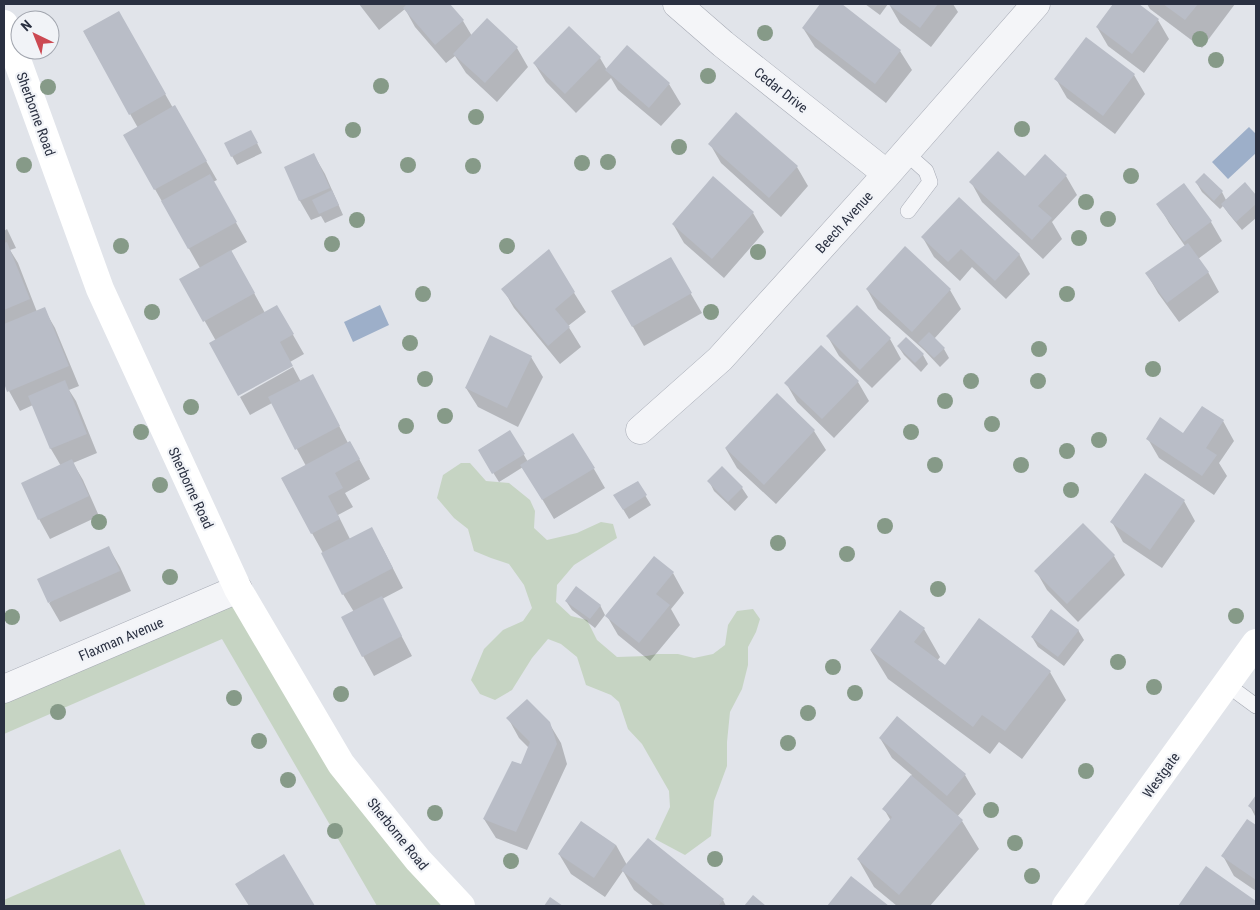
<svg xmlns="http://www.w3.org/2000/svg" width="1260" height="910" font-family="'Roboto Condensed',sans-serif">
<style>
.green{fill:#c6d4c3}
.water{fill:#9dafc9}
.shadow{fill:#0003}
.building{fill:#b9bdc7}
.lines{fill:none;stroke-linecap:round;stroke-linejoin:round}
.lane-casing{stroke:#a6aab4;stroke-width:16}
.street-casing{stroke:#a6aab4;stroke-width:29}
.lane{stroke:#f4f5f8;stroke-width:15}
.street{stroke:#f4f5f8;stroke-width:28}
.secondary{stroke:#fff;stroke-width:28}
.tree{fill:#869a88}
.labels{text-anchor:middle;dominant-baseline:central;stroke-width:4.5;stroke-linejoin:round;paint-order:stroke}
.street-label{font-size:14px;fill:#2a3041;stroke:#f1f3f7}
</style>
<rect width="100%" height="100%" fill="#e1e4ea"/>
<path class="green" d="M461 463H470L486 481 509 483 530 500 535 511 534 528 547 540 577 533 601 522 613 524 617 538 574 565 557 585 556 602 571 616 587 620 597 640 617 657 647 656 657 654H678L694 658 713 654 725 645 728 625 737 611 753 609 760 619 756 632 748 647V665L742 689 730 712 727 742V766L714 801 711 836 685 855 655 839 670 807 669 791 642 744 628 729 619 702 611 695 586 685 577 657 561 644 548 639 532 658 512 690 495 700 480 694 471 680 484 649 503 630 523 621 532 608 524 585 509 564 491 558 474 551 468 529 454 518 437 498 443 475Z
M233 599 406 865 442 906H377L222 639 4 734V696Z
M120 849 146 906H4V900Z"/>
<path class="water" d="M1249 127 1256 134V153L1228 179 1212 162Z
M380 305 389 325 353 342 344 322Z"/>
<path class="shadow" d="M359 4H448L463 21 472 36 487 20 517 48 528 67 497 102 466 73 455 56 446 63 415 27 405 9 379 30Z
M822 4H840L900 51 912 70 886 103 815 47 803 28Z
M865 4H888L880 15Z
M889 4H953L958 12 931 47 900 23Z
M1114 4H1137L1158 20 1169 39 1144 73 1108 46 1097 27Z
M1147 4H1235L1202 48 1150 9Z
M84 32H130L173 108 175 107 217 180 213 182 247 242 231 251 265 313 277 307 304 354 290 362 216 341 181 279 200 268 124 135 138 128Z
M627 47 669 84 681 104 661 126 618 90 611 78 576 113 546 82 534 63 600 58 607 70Z
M1134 75 1145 94 1115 134 1067 98 1056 79Z
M256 141 262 153 237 165 232 156Z
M710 144 797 167 808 186 781 217 721 163Z
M314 155 325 174 343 215 325 223 321 216 311 220 300 201 286 168Z
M1066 176 1077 195 1052 222 1062 239 1043 259 982 202 971 182Z
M1196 182 1222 192 1226 200 1245 184 1256 197V218L1242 230 1228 213 1223 206 1220 209 1202 192Z
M1184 185 1211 222 1222 241 1198 259 1208 272 1219 292 1179 322 1158 293 1147 274 1185 246 1169 223 1158 204Z
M753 213 764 232 724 278 684 243 673 224Z
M7 229 16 248 10 250 18 263 37 312 44 309 55 328 79 386 69 390 76 401 97 453 73 463 83 480 99 516 50 539 39 519 61 466 51 449 33 405 20 411 9 391 4 380V231Z
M923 238 1019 254 1030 274 1006 299 972 267 960 281 934 257Z
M548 251 586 312 568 326 581 347 560 364 514 308 503 289Z
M670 258 702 313 644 346 613 292Z
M867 289 950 290 961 309 934 339 944 349 949 358 940 367 924 350 878 309Z
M857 307 890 339 901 359 872 388 839 356 828 337Z
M491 337 531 357 543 377 518 427 478 407 466 388Z
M898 346 923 355 928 364 921 372 904 355Z
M293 367 301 382 323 395 348 443 350 442 370 479 345 493 353 507 338 515 350 539 382 547 403 588 382 599 412 656 374 676 363 656 354 612 343 594 323 553 282 479 306 466 272 403 250 415 240 397Z
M858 382 869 401 834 438 797 402 786 383Z
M777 395 814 431 826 450 776 504 737 468 726 449Z
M1223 421 1234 441 1219 463 1227 476 1214 495 1159 458 1148 439 1184 435Z
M510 431 528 462 594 469 605 488 554 519 523 467 499 482 479 450Z
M709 481 742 488 748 497 735 511 714 491Z
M637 482 651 505 629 519 615 496Z
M1184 501 1195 521 1162 568 1123 542 1112 522Z
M1083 524 1114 556 1125 575 1078 622 1047 590 1036 571Z
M109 548 120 567 131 591 60 622 49 603Z
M673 573 684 593 671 609 680 625 650 661 618 635 607 616Z
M566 601 600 605 605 615 595 628 572 610Z
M924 629 940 657 937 661 945 667 1050 672 1066 700 1022 759 999 742 990 754 888 679 871 651Z
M1078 630 1084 640 1064 666 1038 647 1032 637Z
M508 718 549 723 561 743 567 764 527 850 496 838 484 819 521 766 529 748 519 738Z
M880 738 965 775 976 794 957 817 962 821 979 849 930 906H897L874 887 858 859 891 821 884 809 912 775 892 758Z
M1256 797V818L1250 806Z
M1248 821 1256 827V891L1234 876 1223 856Z
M616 845 627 865 723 900 726 906H654L634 890 623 871 605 897 571 874 559 854Z
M283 856 314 906H250L237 884Z
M1206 868 1256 902V906H1180Z
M851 878 887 906H829Z"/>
<path class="building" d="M407 4H450L464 20 435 45 403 8Z
M820 4H842L901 50 875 84 802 28Z
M888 4H938L920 28Z
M1113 4H1139L1159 19 1132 54 1096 27Z
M1163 4H1198L1185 20Z
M119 11 166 94 129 115 83 31Z
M487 18 518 47 485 83 453 54Z
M569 26 601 57 565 94 533 63Z
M1086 37 1135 74 1103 116 1054 79Z
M627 45 670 83 649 108 605 70Z
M175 105 207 161 154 190 123 135Z
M736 112 798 166 769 198 708 144Z
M251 130 258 143 231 157 224 143Z
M998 151 1025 176 1045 154 1067 175 1038 206 1052 218 1032 240 969 182Z
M314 153 330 188 299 201 284 167Z
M1204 173 1223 191 1214 201 1195 182Z
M210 174 237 222 188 249 161 201Z
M713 176 754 212 712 259 672 224Z
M1245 182 1256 195V204L1236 222 1221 204Z
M1184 183 1212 221 1184 242 1156 204Z
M332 190 339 205 319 214 312 200Z
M959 197 1020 254 995 281 961 249 948 262 921 237Z
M7 242 30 299 4 310V243Z
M1188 243 1209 272 1167 303 1145 273Z
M905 246 951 289 912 332 866 289Z
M549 249 575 292 555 309 570 327 548 346 501 289Z
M231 250 255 293 203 322 179 279Z
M671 257 692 293 632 327 611 291Z
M277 305 294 334 280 342 293 366 238 396 209 343Z
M857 305 891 338 860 370 826 336Z
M45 307 69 366 7 392 4 383V324Z
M929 332 945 348 934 358 918 343Z
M490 335 532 356 507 408 465 388Z
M906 337 924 354 915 363 897 346Z
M821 345 859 381 822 419 784 383Z
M313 374 340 426 295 450 268 397Z
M65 380 87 434 50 449 28 396Z
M777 393 815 430 764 485 725 448Z
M1202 406 1224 420 1206 448 1217 455 1202 476 1146 439 1160 417 1183 433Z
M510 430 525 454 492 474 478 450Z
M573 433 595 468 542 500 520 465Z
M350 441 360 459 335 473 343 488 328 496 340 519 311 534 281 478Z
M72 459 89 496 38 520 21 483Z
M722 466 743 487 728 502 707 481Z
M1145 473 1185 500 1150 550 1110 522Z
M638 481 647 495 623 510 613 495Z
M1083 523 1115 555 1067 604 1034 571Z
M372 527 393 568 342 595 321 553Z
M109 546 120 571 48 603 37 579Z
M654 556 674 572 656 594 670 605 639 643 605 616Z
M576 586 601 605 590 619 565 601Z
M382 596 402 636 362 657 341 617Z
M1051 609 1079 630 1058 657 1031 637Z
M900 610 925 628 914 642 945 665 979 618 1051 671 1005 731 982 715 973 727 870 650Z
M527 699 550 722 557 744 516 832 483 819 512 761 521 764 530 742 506 718Z
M897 716 966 774 947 796 879 738Z
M911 775 963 820 899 895 857 859 892 817 882 809Z
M1256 795V812L1248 806Z
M1247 819 1256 825V880L1221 856Z
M581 821 616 845 594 878 558 854Z
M648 838 724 899 718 906H666L621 870Z
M284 854 315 906H249L235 884Z
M1206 866 1256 901V906H1178Z
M851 876 889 906H827Z
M753 895 766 906H744Z
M550 897 563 906H544Z"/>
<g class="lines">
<defs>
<path id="lane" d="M906 153 926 171 930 182 908 211
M1226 684 1256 706"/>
<path id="street" d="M677 4 723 44 887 174
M640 430 720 359 887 174 1036 4
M4 689 238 589"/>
</defs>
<use href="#lane" class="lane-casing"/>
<use href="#street" class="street-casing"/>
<use href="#lane" class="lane"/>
<use href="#street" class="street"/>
<path class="secondary" d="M4 24 100 289 238 589 341 764 418 860 461 906
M1066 906 1256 643"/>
</g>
<g class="tree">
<circle cx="765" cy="33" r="8"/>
<circle cx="1200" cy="39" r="8"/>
<circle cx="1216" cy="60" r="8"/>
<circle cx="708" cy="76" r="8"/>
<circle cx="381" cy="86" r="8"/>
<circle cx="48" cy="87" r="8"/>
<circle cx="476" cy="117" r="8"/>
<circle cx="1022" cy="129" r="8"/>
<circle cx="353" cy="130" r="8"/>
<circle cx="679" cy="147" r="8"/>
<circle cx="608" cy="162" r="8"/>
<circle cx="582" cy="163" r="8"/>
<circle cx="24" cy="165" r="8"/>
<circle cx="408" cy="165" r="8"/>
<circle cx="473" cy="166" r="8"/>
<circle cx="1131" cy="176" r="8"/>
<circle cx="1086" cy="202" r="8"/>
<circle cx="1108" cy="219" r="8"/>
<circle cx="357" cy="220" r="8"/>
<circle cx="1079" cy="238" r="8"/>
<circle cx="332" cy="244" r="8"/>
<circle cx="121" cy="246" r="8"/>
<circle cx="507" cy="246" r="8"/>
<circle cx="758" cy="252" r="8"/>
<circle cx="423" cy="294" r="8"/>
<circle cx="1067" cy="294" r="8"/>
<circle cx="152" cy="312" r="8"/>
<circle cx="711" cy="312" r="8"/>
<circle cx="410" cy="343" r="8"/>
<circle cx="1039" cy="349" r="8"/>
<circle cx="1153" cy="369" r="8"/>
<circle cx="425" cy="379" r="8"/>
<circle cx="971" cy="381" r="8"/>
<circle cx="1038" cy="381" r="8"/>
<circle cx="945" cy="401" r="8"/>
<circle cx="191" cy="407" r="8"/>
<circle cx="445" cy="416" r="8"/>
<circle cx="992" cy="424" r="8"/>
<circle cx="406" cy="426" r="8"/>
<circle cx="141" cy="432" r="8"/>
<circle cx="911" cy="432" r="8"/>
<circle cx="1099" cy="440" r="8"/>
<circle cx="1067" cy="451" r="8"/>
<circle cx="935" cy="465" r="8"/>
<circle cx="1021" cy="465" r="8"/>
<circle cx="160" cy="485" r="8"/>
<circle cx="1071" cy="490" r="8"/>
<circle cx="99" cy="522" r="8"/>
<circle cx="885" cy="526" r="8"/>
<circle cx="778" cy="543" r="8"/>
<circle cx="847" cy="554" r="8"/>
<circle cx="170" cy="577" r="8"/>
<circle cx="938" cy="589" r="8"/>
<circle cx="1236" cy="616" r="8"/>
<circle cx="12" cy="617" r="8"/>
<circle cx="1118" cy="662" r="8"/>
<circle cx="833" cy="667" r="8"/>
<circle cx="1154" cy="687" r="8"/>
<circle cx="855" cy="693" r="8"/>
<circle cx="341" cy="694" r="8"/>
<circle cx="234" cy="698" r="8"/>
<circle cx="58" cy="712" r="8"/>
<circle cx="808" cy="713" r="8"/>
<circle cx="259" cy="741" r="8"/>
<circle cx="788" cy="743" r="8"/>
<circle cx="1086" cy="771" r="8"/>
<circle cx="288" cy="780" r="8"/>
<circle cx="991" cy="810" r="8"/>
<circle cx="435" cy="813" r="8"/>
<circle cx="335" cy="831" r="8"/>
<circle cx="1015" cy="843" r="8"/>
<circle cx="715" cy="859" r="8"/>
<circle cx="511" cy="861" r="8"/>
<circle cx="1032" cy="876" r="8"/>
</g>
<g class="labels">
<g class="street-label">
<text transform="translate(781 90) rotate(38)">Cedar Drive</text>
<text transform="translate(36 114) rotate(70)">Sherborne Road</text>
<text transform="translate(844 222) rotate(-48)">Beech Avenue</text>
<text transform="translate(191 488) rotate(65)">Sherborne Road</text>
<text transform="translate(121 639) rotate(-23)">Flaxman Avenue</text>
<text transform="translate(1161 775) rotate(-54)">Westgate</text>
<text transform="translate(398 834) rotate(51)">Sherborne Road</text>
</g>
</g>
<rect width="1260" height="910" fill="none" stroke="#2a3041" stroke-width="10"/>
<g transform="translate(35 35) rotate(317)"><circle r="24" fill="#f1f3f7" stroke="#a1a5ae"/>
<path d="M0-4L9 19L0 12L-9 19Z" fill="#cc4952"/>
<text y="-8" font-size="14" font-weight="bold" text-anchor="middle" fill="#2a3041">N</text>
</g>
</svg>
